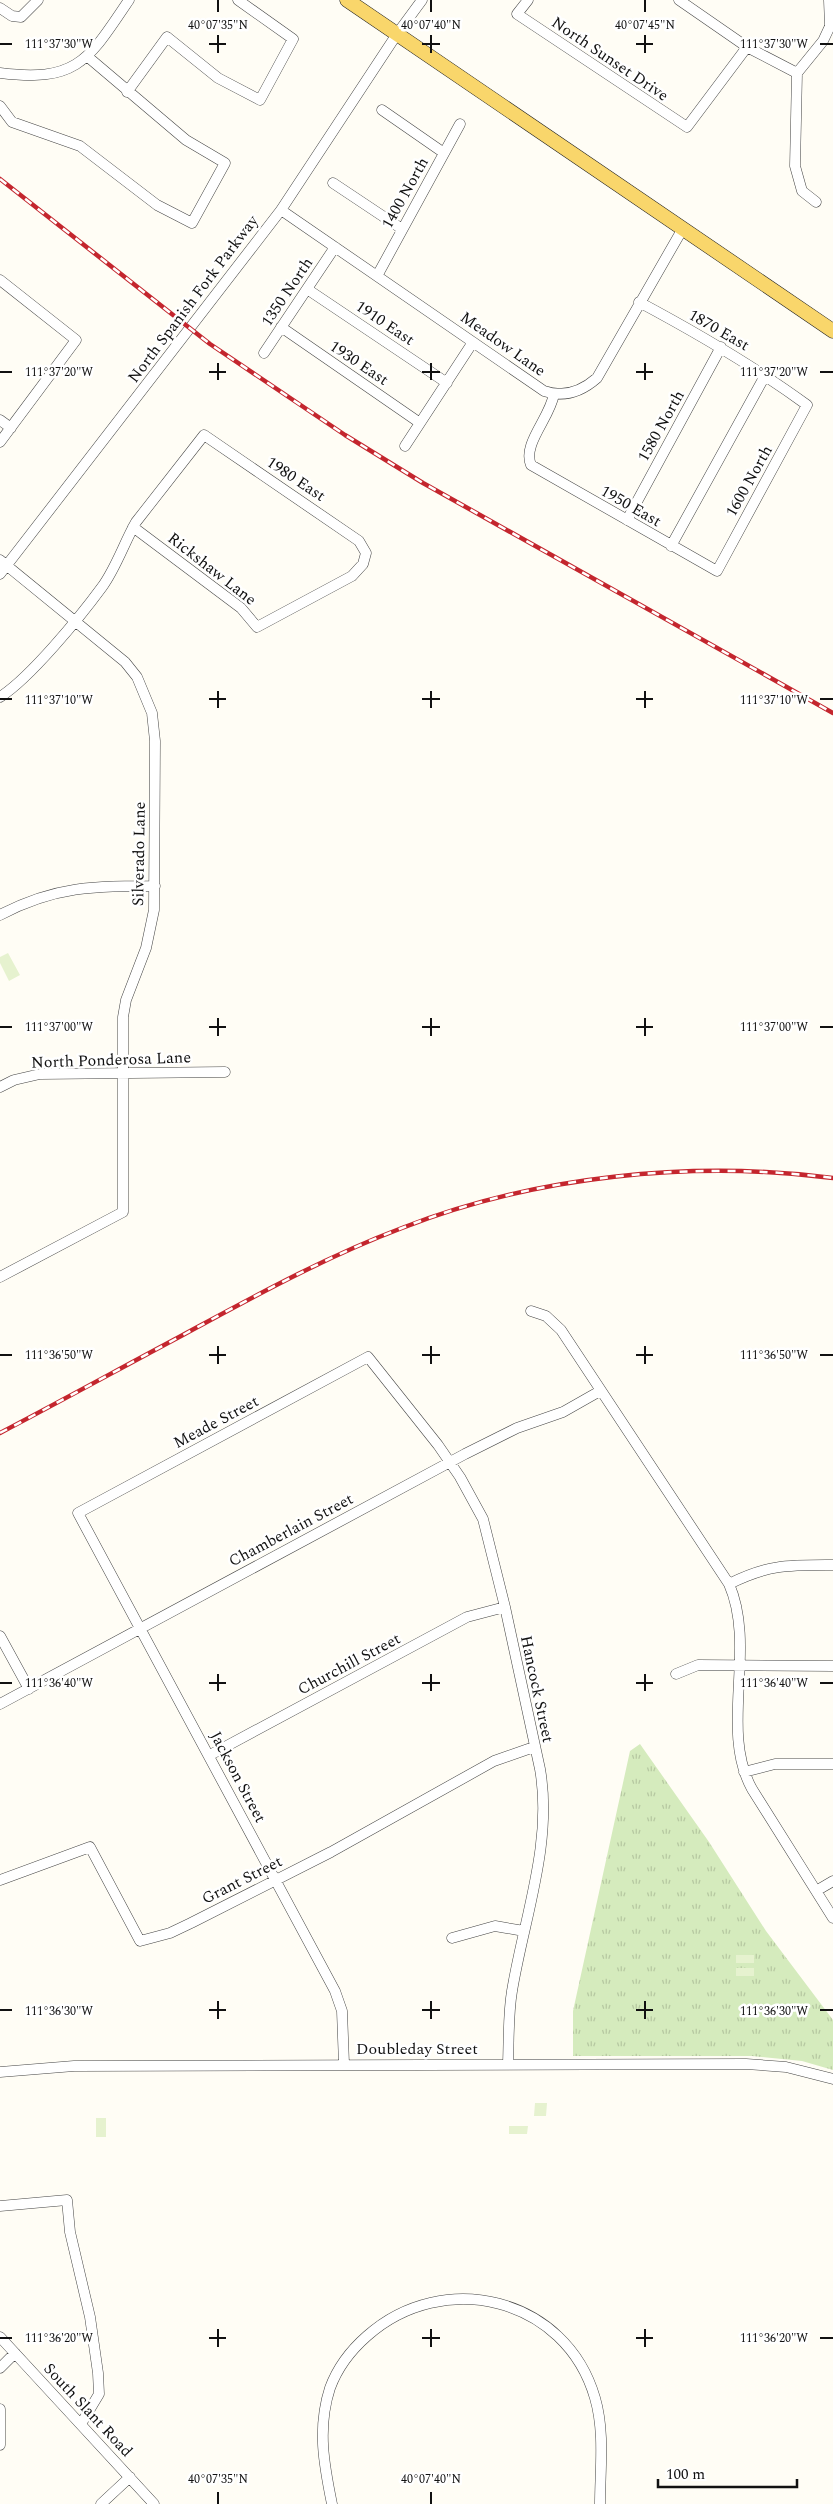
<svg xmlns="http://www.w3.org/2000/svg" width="833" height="2504" font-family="Spectral,serif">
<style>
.grass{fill:url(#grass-tufts)}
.pitch{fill:#e6f2cf}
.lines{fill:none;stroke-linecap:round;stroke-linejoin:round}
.minor-casing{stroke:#444;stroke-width:11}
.major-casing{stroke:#222;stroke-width:15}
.minor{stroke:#fff;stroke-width:10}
.major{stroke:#f9d66b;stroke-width:14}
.rail-casing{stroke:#c4262e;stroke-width:4.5}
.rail{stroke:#fff;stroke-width:2.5;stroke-dasharray:8;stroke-linecap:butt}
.ticks{fill:none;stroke:#111;stroke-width:2}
.labels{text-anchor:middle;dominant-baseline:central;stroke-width:5;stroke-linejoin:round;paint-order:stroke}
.street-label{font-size:16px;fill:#111;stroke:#fff}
.ticks-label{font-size:12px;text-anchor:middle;fill:#111;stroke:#fff;stroke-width:5;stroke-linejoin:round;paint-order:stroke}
</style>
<defs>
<pattern id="grass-tufts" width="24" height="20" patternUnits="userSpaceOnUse" patternTransform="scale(1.25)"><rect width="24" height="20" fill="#d5ebbd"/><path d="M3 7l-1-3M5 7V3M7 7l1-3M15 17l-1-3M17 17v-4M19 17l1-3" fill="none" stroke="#b6c8a1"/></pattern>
</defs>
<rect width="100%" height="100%" fill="#fffdf5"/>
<path class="grass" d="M640 1744 709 1842 766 1931 833 2020V2070L802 2061 752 2056H573V2011L630 1751Z"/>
<path class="pitch" d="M8 953 20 975 9 981 0 963V957Z
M736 1955H754V1963H736Z
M736 1968H754V1976H736Z
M535 2103H547L546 2116H534Z
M96 2118H106V2137H96Z
M509 2126H528L527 2134H509Z"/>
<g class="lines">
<defs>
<path id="minor" d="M528 0 517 14 687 127 747 47
M679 0 747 47 797 73
M0 8 12 16 21 17 38 0
M0 73C78 83 89 59 129 0
M127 92 167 37 218 78 260 100 293 39 238 0
M0 106 12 122 80 146 157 205 192 223 225 163 186 140 88 57
M382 110 444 153
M333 183 402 229
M816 202 802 191 795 166 797 73 823 41 830 26 829 0
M281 210 544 391C564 398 581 392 597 378L682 230
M377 276 460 124
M0 280 76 340 0 442
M307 289 447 383
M281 327 420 423
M264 353 335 247
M554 394C550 418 522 444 531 465L717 571 807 405C754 366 697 333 639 302
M0 420 11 428
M405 446 473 342
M627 520 721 347
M671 546 766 374
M0 560 125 662 137 677 152 713 155 741 154 910 146 948 126 1000 123 1017V1212L0 1277
M0 574 281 210 397 34 422 0
M0 697C30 678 80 617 102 587 116 568 124 543 136 522L204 435 359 541 366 553 363 564 352 576 257 627 241 608 133 527
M0 915C55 886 94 886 155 886
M0 1087 14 1080 40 1074 225 1072
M531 1311 546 1316 561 1330 729 1584C757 1648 719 1730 752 1789L833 1918
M729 1584C769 1564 789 1565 833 1565
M0 1636 29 1689
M676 1674 698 1665 833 1666
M0 1704 465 1454 517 1428 563 1412 600 1391
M210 1755 467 1617 505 1607
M744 1772 775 1764H833
M0 1880 90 1847 140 1941 170 1933 191 1923 331 1852 494 1761 534 1747
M816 1891 833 1881
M452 1938 495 1926 524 1931
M344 2064 342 2011 335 1991 78 1513 368 1357 438 1445 460 1477 483 1519 505 1607 540 1769C553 1843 524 1918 512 1991 508 2015 509 2039 508 2063
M0 2072 74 2066 746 2064 786 2067 833 2079
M0 2206 67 2200 70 2232 90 2317 98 2373 99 2394 81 2424
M0 2337 154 2504
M0 2368 15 2353
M0 2409V2445
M101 2504 130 2477
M332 2504C324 2465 317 2428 330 2388 337 2369 351 2350 367 2336 443 2268 566 2297 595 2398 605 2432 600 2470 600 2504"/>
<path id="major" d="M347 0 833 331"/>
</defs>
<use href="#minor" class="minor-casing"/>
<use href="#major" class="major-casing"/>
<use href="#minor" class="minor"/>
<use href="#major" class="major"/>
<defs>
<path id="rail" d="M0 179 210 344 345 435 423 483 833 713
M0 1433C61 1401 121 1368 181 1336 253 1297 325 1257 402 1228 534 1176 692 1160 833 1178"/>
</defs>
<use href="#rail" class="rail-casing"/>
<use href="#rail" class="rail"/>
</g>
<path class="ticks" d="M218 0V12M431 0V12M645 0V12M218 35V53M431 35V53M645 35V53M0 44H12M209 44H226M422 44H440M636 44H653M820 44H833M218 363V380M431 363V380M645 363V380M0 372H12M209 372H226M422 372H440M636 372H653M820 372H833M218 691V708M431 691V708M645 691V708M0 699H12M209 699H226M422 699H440M636 699H653M820 699H833M218 1018V1036M431 1018V1036M645 1018V1036M0 1027H12M209 1027H226M422 1027H440M636 1027H653M820 1027H833M218 1346V1364M431 1346V1364M645 1346V1364M0 1355H12M209 1355H226M422 1355H440M636 1355H653M820 1355H833M218 1674V1691M431 1674V1691M645 1674V1691M0 1683H12M209 1683H226M422 1683H440M636 1683H653M820 1683H833M218 2001V2019M431 2001V2019M645 2001V2019M0 2010H12M209 2010H226M422 2010H440M636 2010H653M820 2010H833M218 2329V2347M431 2329V2347M645 2329V2347M0 2338H12M209 2338H226M422 2338H440M636 2338H653M820 2338H833M218 2492V2504M431 2492V2504"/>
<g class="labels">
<g class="street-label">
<text transform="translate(610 59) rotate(34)">North Sunset Drive</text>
<text transform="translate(405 193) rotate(-61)">1400 North</text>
<text transform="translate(287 292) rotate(-56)">1350 North</text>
<text transform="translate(193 299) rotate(-53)">North Spanish Fork Parkway</text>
<text transform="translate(385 323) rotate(34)">1910 East</text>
<text transform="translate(719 330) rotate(30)">1870 East</text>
<text transform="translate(503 344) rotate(35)">Meadow Lane</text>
<text transform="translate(359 363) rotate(34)">1930 East</text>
<text transform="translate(661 426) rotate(-61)">1580 North</text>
<text transform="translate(296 479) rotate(34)">1980 East</text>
<text transform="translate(749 481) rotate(-61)">1600 North</text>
<text transform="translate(631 506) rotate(30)">1950 East</text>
<text transform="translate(212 569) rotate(38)">Rickshaw Lane</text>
<text transform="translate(139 854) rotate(-89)">Silverado Lane</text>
<text transform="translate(111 1060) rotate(-2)">North Ponderosa Lane</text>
<text transform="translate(216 1422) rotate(-28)">Meade Street</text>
<text transform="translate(291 1530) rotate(-28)">Chamberlain Street</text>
<text transform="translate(349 1664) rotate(-28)">Churchill Street</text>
<text transform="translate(537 1689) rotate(78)">Hancock Street</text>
<text transform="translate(238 1777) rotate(62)">Jackson Street</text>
<text transform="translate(242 1880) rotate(-27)">Grant Street</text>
<text x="417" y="2049">Doubleday Street</text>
<text transform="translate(88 2410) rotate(47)">South Slant Road</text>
</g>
</g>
<g class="ticks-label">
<text x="218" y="29">40°07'35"N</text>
<text x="431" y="29">40°07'40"N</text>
<text x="645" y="29">40°07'45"N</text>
<text x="774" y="48">111°37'30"W</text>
<text x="59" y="48">111°37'30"W</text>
<text x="774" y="376">111°37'20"W</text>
<text x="59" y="376">111°37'20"W</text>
<text x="774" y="704">111°37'10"W</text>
<text x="59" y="704">111°37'10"W</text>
<text x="774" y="1031">111°37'00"W</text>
<text x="59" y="1031">111°37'00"W</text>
<text x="59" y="1359">111°36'50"W</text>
<text x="774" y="1359">111°36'50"W</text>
<text x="774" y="1687">111°36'40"W</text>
<text x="59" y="1687">111°36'40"W</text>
<text x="774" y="2015">111°36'30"W</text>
<text x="59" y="2015">111°36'30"W</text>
<text x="59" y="2342">111°36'20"W</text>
<text x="774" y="2342">111°36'20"W</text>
<text x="218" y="2483">40°07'35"N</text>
<text x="431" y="2483">40°07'40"N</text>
</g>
<path d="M658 2479v8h139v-8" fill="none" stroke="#111111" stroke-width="2.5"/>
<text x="666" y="2479" font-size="15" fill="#111111" stroke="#ffffff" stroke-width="4" paint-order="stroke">100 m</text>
</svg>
